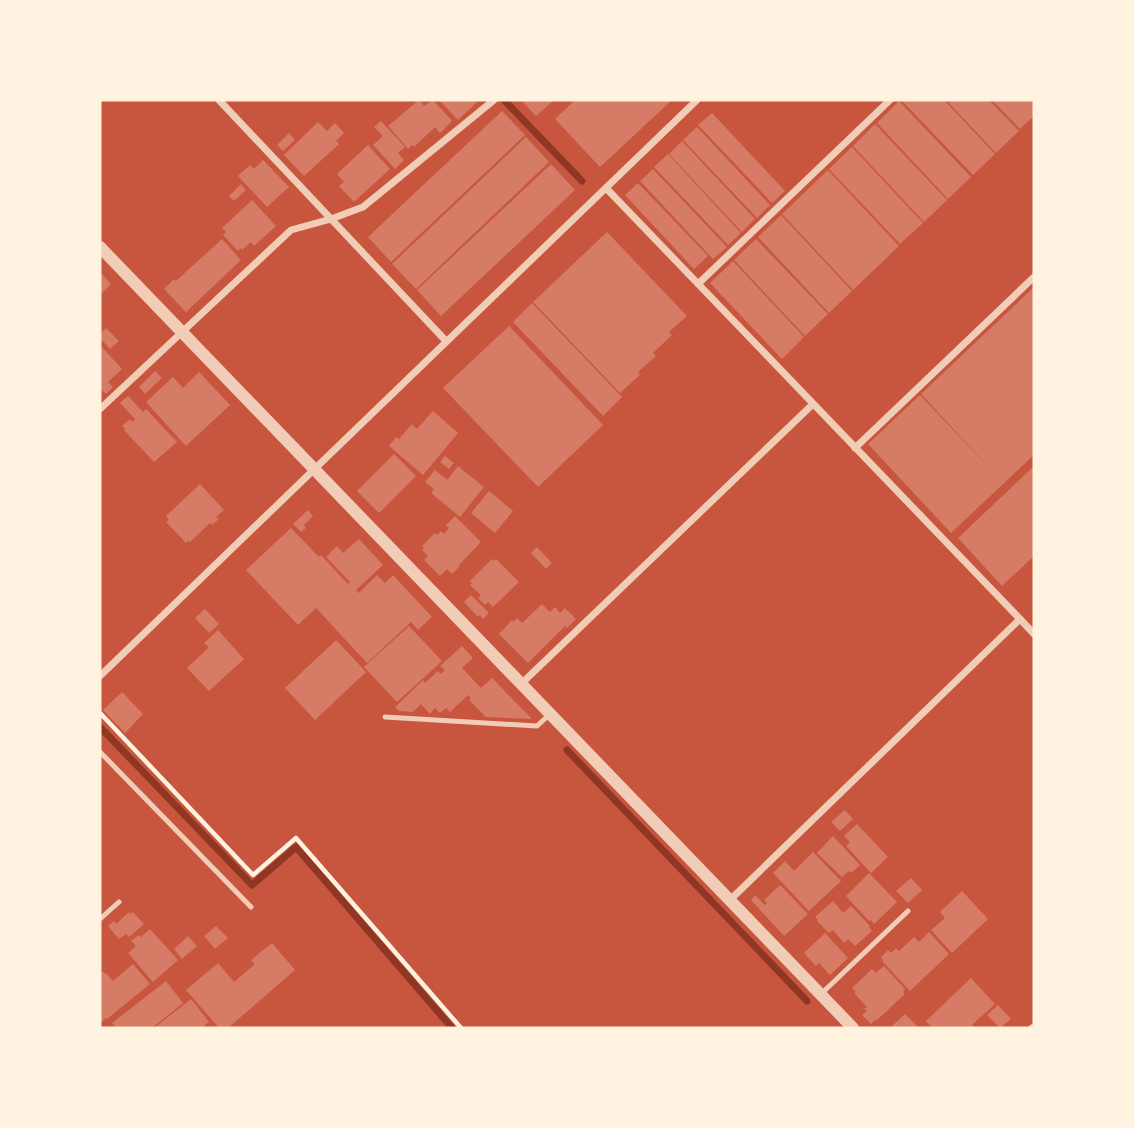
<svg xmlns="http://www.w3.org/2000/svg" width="1134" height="1128" font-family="'IBM Plex Sans',sans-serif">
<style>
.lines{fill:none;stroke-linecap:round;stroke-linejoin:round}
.stream{stroke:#8f3625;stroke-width:7}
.building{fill:#d67c66}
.path{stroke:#fff3e0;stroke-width:4.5}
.service{stroke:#f1ccb7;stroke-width:5}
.minor{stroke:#f1ccb7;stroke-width:7}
.tertiary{stroke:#f1ccb7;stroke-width:12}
</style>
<rect width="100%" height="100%" fill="#c8553d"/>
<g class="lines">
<path class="stream" d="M504 100 582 181
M100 727 252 885 296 847 452 1028
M567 750 807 1001"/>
</g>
<path class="building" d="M419 100 424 106 433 100 452 121 440 133 435 127 414 147 412 145 408 149 388 126Z
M439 100H479L458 120Z
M521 100H554L536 116Z
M575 100H672L600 167 555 119Z
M901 100H944L995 154 973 175Z
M946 100H989L1019 131 996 153Z
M992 100H1034V116L1020 129Z
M899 101 971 177 948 199 877 123Z
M502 111 525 135 391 262 368 237Z
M712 113 785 191 772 203 698 125Z
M381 121 405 147 398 153 404 160 395 169 373 145 383 136 374 127Z
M318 122 327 131 335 123 344 133 336 141 339 144 304 176 284 155Z
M875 124 947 200 924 222 853 146Z
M697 127 770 205 757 218 683 140Z
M289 133 295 140 283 151 277 145Z
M526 137 549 162 416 289 392 264Z
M682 141 755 219 742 232 669 154Z
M368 145 390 169 354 202 339 186 344 182 337 174Z
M852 147 923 223 900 244 829 169Z
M668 154 741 233 728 245 654 167Z
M263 160 289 187 267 207 238 176 250 165 254 169Z
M551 164 575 190 441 316 417 290Z
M653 169 727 247 713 259 640 181Z
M828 170 899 246 853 290 782 214Z
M638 183 708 256 694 269 625 195Z
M241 184 246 190 234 201 229 196Z
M252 200 276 226 254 246 251 242 242 250 241 248 238 251 223 235 226 232 222 228Z
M781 215 852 291 829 313 758 237Z
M607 232 687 316 669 332 672 335 653 353 656 356 638 372 640 375 620 393 533 302Z
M222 239 241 260 186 312 164 289 174 279 176 281Z
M756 239 828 314 805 336 734 260Z
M733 261 804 337 782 359 710 283Z
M100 272 111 284 100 295Z
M1034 287V455L951 533 868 444 920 395 997 476 921 394Z
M532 303 622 397 603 416 513 322Z
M509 326 603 425 538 487 443 388Z
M106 328 119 341 110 349 100 338V334Z
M100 345 122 369 108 382 113 387 106 394 101 389 100 390Z
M155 371 162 378 145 394 139 387Z
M199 372 230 405 186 446 146 402 173 377 183 388Z
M128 396 143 412 146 409 177 442 154 462 124 430 125 429 122 426 130 419 133 422 135 419 120 403Z
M433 411 458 433 423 475 389 446 396 437 399 439 412 424 417 429Z
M394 454 416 476 379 513 357 491Z
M445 456 454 463 449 469 440 462Z
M458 466 484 487 460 517 431 493 434 489 425 482 435 470 447 480Z
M1034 466V556L1002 586 958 538Z
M200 484 224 510 216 517 219 519 212 525 210 523 190 542 188 541 186 543 166 522 169 520 166 516Z
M489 491 513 511 495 533 471 513Z
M308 510 313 516 304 525 306 528 301 532 293 524Z
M455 516 481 542 459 565 460 566 452 574 447 569 440 576 424 560 428 556 422 550 424 548 422 546 435 533 437 535 441 531 444 534 449 528 446 525Z
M291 528 319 557 321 555 348 584 350 582 326 557 337 546 343 553 359 539 383 565 356 590 359 593 377 575 385 583 393 575 432 617 418 630 411 622 367 663 316 608 298 625 246 570Z
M537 547 552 563 546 569 531 553Z
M492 559 494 561 496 559 519 582 493 607 488 602 485 605 478 598 481 595 470 585 472 583 470 581Z
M471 595 489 613 483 619 480 615 478 617 464 602Z
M542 604 550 612 555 607 560 613 565 608 576 619 567 628 565 626 528 663 499 634 512 620 513 622 517 618 522 623Z
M205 609 219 624 209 633 195 618Z
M409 626 442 661 397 702 364 667Z
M218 630 244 659 209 691 187 668 209 647 204 643Z
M336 640 366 672 315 720 285 688Z
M462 646 473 658 462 668 481 688 492 678 532 719 486 717 469 700 471 698 468 695 450 712 446 708 440 713 435 708 430 714 421 704 413 712 399 711 395 707 423 680 425 683 438 671 441 674 445 670 440 666Z
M122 692 143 714 125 733 103 710Z
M845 810 853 819 840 831 831 822Z
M857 824 888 857 871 873 846 846 850 842 844 836Z
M833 836 860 865 851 873 849 871 842 877 817 853Z
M813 852 841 881 809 911 773 873 785 861 794 871Z
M869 873 897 902 874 924 871 920 869 921 846 896Z
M911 878 922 890 908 903 896 891Z
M780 885 808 914 784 936 751 900 755 895 765 905 767 903 764 900Z
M962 891 988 919 952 953 931 930 945 918 940 912Z
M833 901 843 913 851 906 870 926 869 927 872 931 855 946 848 939 844 943 833 930 829 933 817 921 818 920 815 917Z
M129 912 130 914 133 912 144 924 129 937 126 934 119 939 108 926 114 921 116 924Z
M216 926 228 938 215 949 204 936Z
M150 929 178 960 153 982 128 953 136 946 131 941 139 935 141 937Z
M929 932 949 954 910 991 882 961 883 960 881 957 888 950 891 953 896 948 899 951 914 937 919 942Z
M825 933 848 958 830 975 819 963 816 966 804 953Z
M188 936 197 946 182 959 174 949Z
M272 943 295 970 228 1028H219L186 990 218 963 234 982 255 964 251 960Z
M133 964 150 984 107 1019 106 1018 100 1023V974L103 971 105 974 106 973 113 981Z
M884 966 905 989 903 992 905 994 876 1021 875 1020 871 1024 862 1015 867 1011 864 1009 867 1007 854 993 856 992 852 988 872 969 876 973Z
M971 978 995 1004 972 1025 976 1028H932L926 1021Z
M166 981 183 1003 152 1028H116L112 1023Z
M191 999 209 1022 201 1028H154Z
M998 1005 1011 1019 1000 1028 987 1015Z
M905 1014 919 1028H890Z"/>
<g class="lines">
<path class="path" d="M100 713 253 875 296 838 461 1028"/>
<path class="service" d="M385 717 537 726 549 715
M100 752 251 907
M100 919 119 902
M821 994 908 911"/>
<path class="minor" d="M219 100 446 341
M606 188 1020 619
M698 284 890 100
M100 409 291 230 331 219 363 207 494 100
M855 448 1034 277
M100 676 697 100
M521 684 813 404
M730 900 1020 619 1034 634
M1032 1028 1034 1027"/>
<path class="tertiary" d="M100 247 853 1028"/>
</g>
<rect width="1134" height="1128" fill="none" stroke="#fff3e0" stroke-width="203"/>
</svg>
